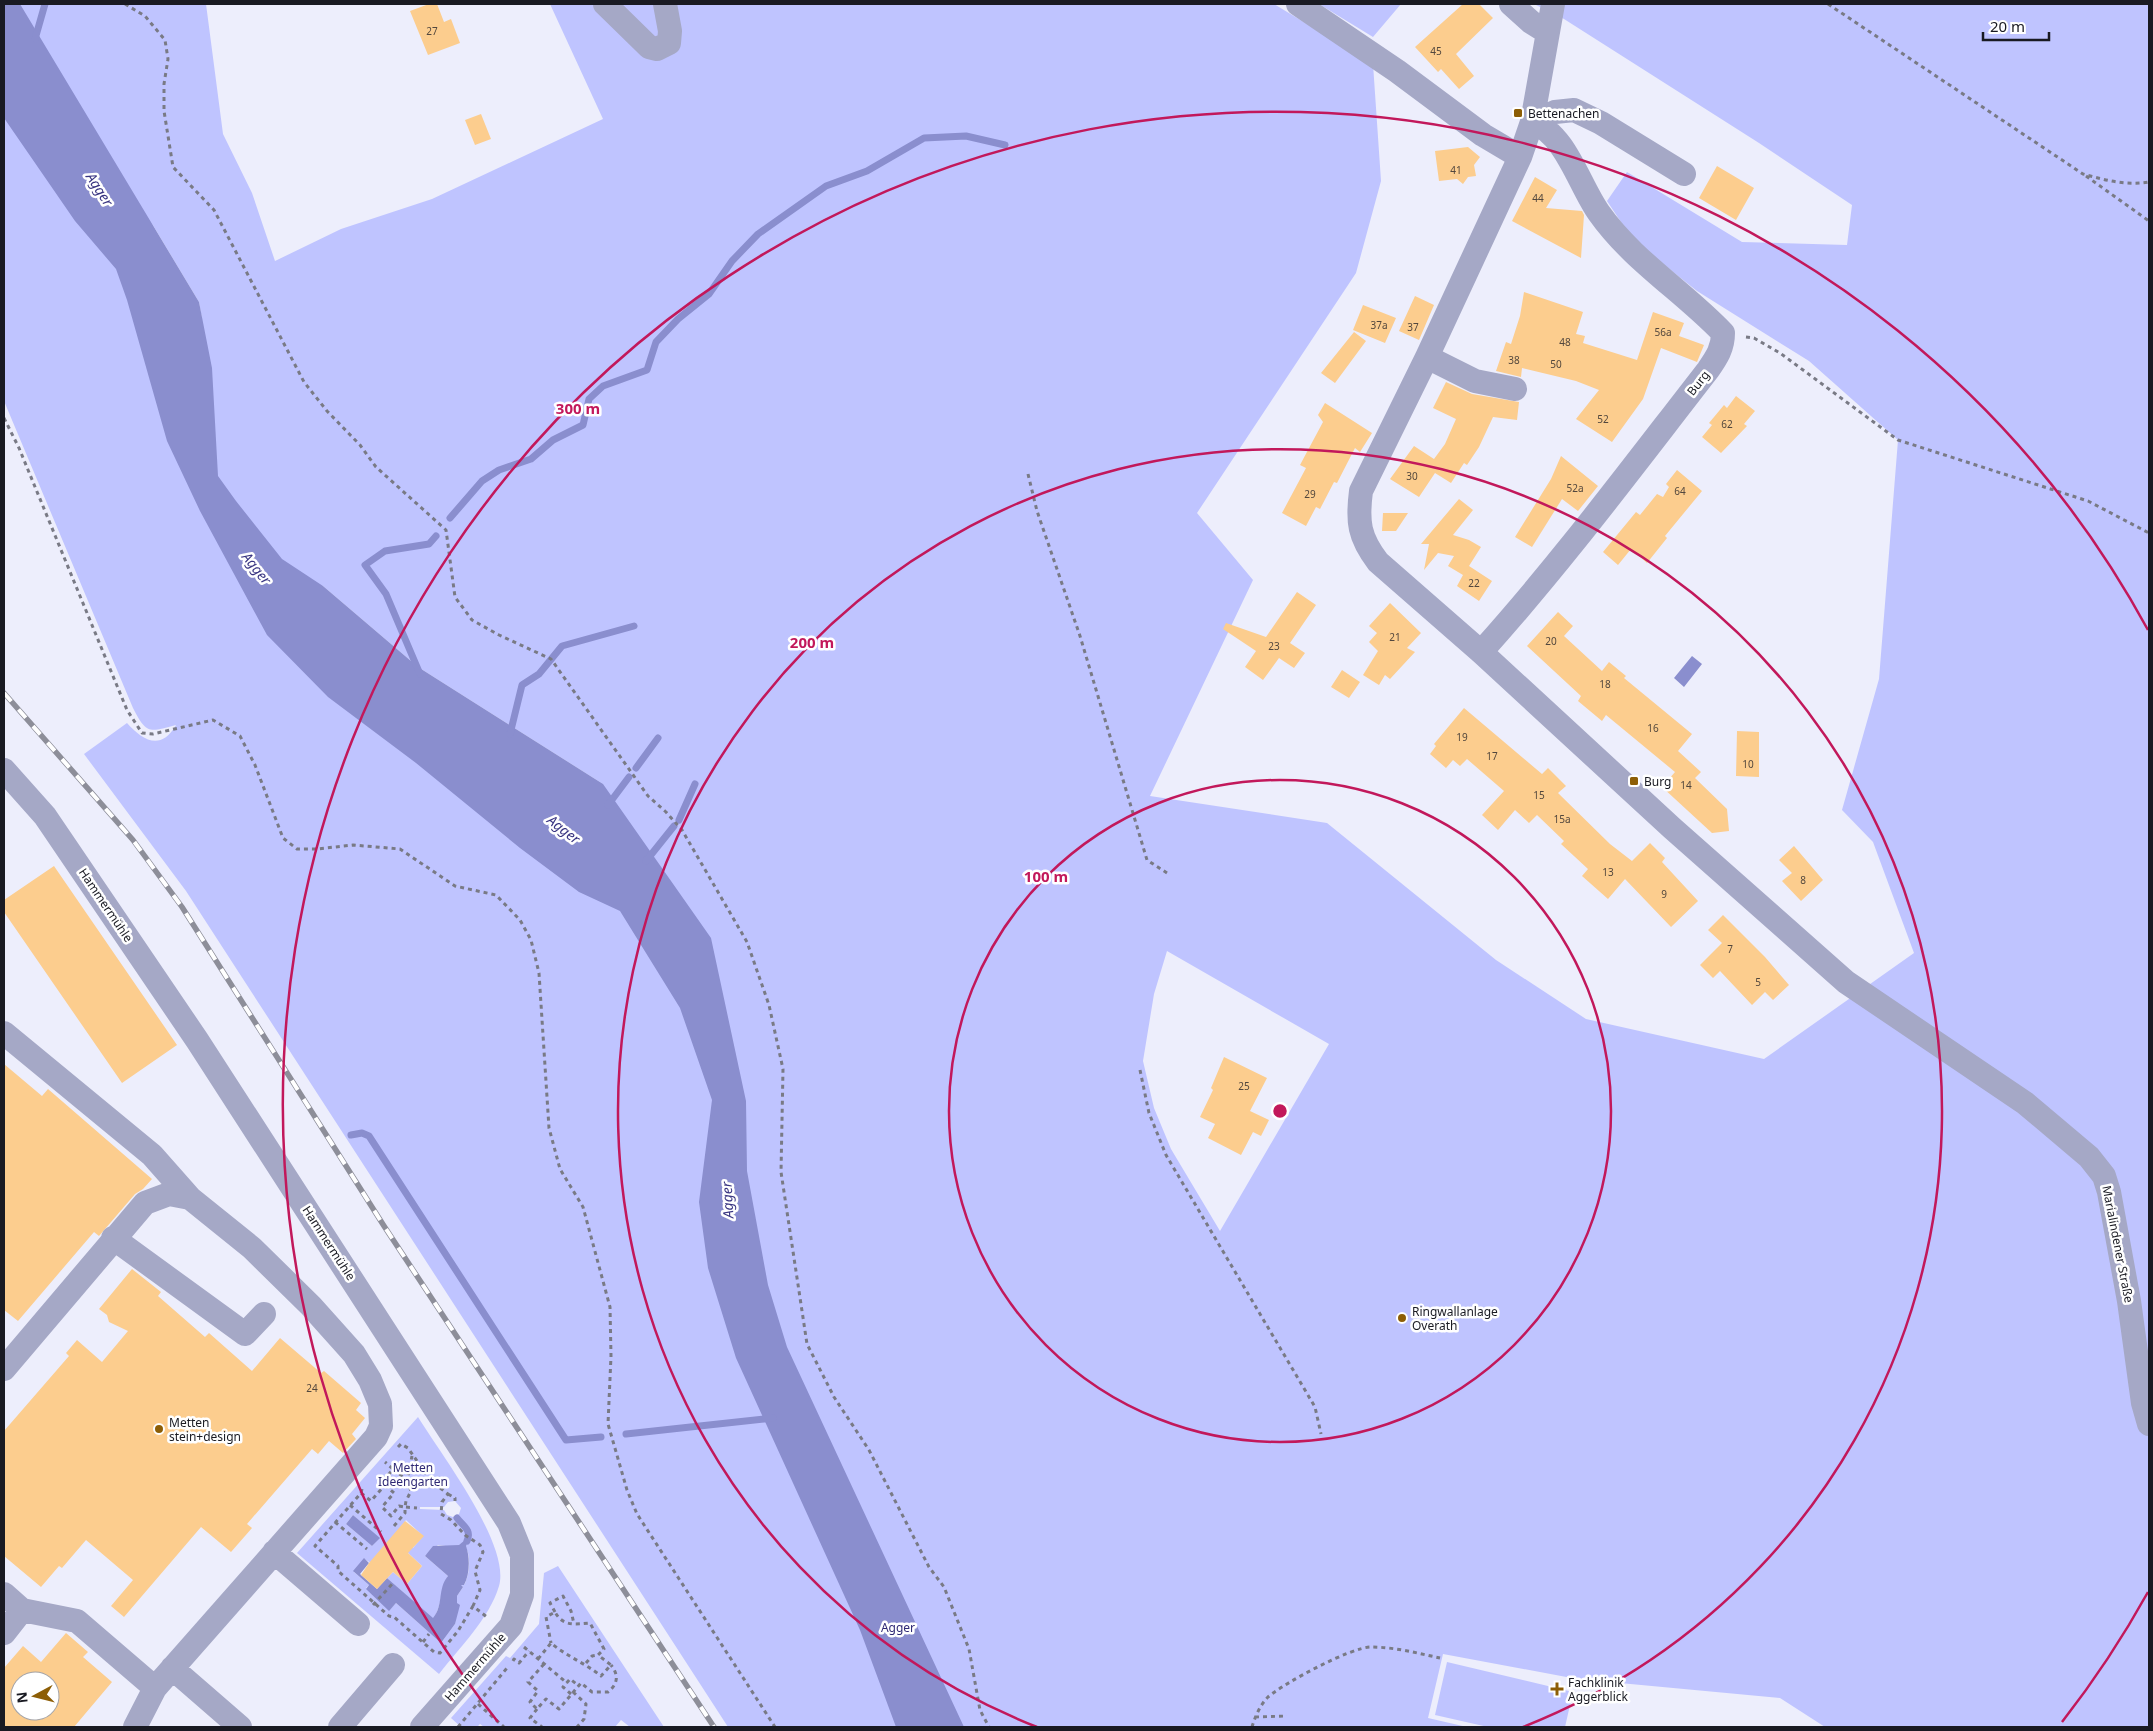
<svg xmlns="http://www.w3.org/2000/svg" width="2153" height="1731" font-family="'Noto Sans',sans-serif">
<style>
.green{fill:#bfc4ff;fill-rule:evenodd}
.water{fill:#8a8ece}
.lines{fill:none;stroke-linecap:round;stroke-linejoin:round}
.stream{stroke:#8a8ece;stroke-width:7}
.building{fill:#fccd8e;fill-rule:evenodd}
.path{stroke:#797a85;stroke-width:3;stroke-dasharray:4 4;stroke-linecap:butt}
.minor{stroke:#a5a8c6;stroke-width:24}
.rail-casing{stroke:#8d8e99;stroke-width:5.5}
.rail{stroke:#fff;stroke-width:4;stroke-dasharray:11;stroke-linecap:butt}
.ring{fill:none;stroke:#c2185b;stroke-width:2.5}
.poi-dot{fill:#8d5e06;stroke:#fff;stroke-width:2}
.labels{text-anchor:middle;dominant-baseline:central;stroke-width:5;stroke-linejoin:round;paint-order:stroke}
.number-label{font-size:10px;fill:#52473d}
.poi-label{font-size:12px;fill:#191a22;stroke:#fff;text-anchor:start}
.street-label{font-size:12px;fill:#191a22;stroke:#fff}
.park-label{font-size:12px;fill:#2f2975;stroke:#fff}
.water-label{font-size:14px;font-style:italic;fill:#383481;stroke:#fff}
.centre{fill:#c2185b;stroke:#fff;stroke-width:2.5}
.ring-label{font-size:15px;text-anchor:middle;font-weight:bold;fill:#c2185b;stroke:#fff;stroke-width:5;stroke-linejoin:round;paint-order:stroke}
</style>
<rect width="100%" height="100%" fill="#edeefc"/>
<path class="green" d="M4 4H206L223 134 252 193 275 261 341 229 432 199 603 119 550 4H1274L1373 64 1381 181 1356 273 1197 513 1253 580 1150 796 1327 823 1496 960 1586 1019 1764 1059 1914 953 1873 842 1842 810 1879 679 1898 440 1809 361 1697 291 1648 252 1625 228 1607 201 1627 172 1742 242 1847 245 1852 205 1759 143 1564 19 1534 4H2149V1727H1825L1780 1698 1577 1679 1443 1654 1428 1718 1467 1727H728L186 891 84 754 127 723C143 741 161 751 176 725 149 732 147 735 133 708L4 401ZM151 222 199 302 202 319ZM318 585 323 586 418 667 603 784 365 656ZM1167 951 1329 1044 1220 1231 1171 1149 1154 1108 1143 1061 1154 994Z
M1319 4H1401L1373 37Z
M418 1417C440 1453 511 1545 499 1586 489 1619 460 1647 439 1674L297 1553ZM455 1501 461 1508 459 1514 453 1517 447 1515 444 1510 420 1509V1507H444L448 1502ZM353 1515 379 1538 372 1546 346 1524ZM406 1520 423 1536 413 1548 410 1546 406 1551 422 1566 407 1584 393 1572 387 1578 433 1619C443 1605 439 1590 448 1576L425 1556 438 1545 453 1547 463 1544C472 1552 470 1575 464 1585H460L463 1587 457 1596 455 1624 441 1643 396 1603 389 1610 366 1588 369 1585 354 1572 364 1559 373 1564Z
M558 1566 664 1727H630L621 1720 615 1727H484L480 1724 477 1727H461L451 1718 506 1656 510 1658 539 1624 544 1573Z
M1447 1662 1573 1692 1565 1727H1488L1435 1715Z"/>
<path class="water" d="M4 4H20L199 302 212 368 218 476 236 501 282 559 323 586 418 667 603 784 711 938 746 1101 747 1171 768 1285 787 1347 964 1727H896L860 1630 736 1358 708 1268 699 1202 712 1100 680 1008 620 911 579 892 520 848 416 763 328 697 267 635 200 511 167 441 127 300 116 269 75 221 4 118Z
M1692 656 1702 664 1684 687 1674 678Z
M353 1515 380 1538 372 1546 346 1524Z
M465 1540 468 1541 466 1546C470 1557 470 1574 464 1585H461L463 1587 457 1596V1603L460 1605 455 1624 441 1643 396 1603 389 1611 366 1589 369 1585 353 1571 364 1558 369 1563 360 1574 377 1589 387 1578 433 1618C444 1605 437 1589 448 1576L425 1556 433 1546 459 1545Z"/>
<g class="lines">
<path class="stream" d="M35 39 45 4
M450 518 482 481 499 470 531 459 553 440 583 425 589 399 603 386 647 370 656 342 678 319 709 294 732 261 758 234 826 186 867 171 924 138 966 136 1005 145
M420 674 386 594 365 565 385 551 429 544 436 536
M510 734 522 685 539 674 562 646 634 626
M636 768 658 738
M608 805 629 777
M679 820 695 784
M646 861 674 826
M351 1135 362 1133 369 1136 566 1440 601 1437
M626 1434 773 1418
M457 1518C463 1526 472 1530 467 1541"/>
</g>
<path class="building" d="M429 4H437L444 22 451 19 460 43 428 55 410 11Z
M1463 4H1479L1493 18 1456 54 1474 76 1459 89 1441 69 1438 72 1415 47Z
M481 114 491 139 475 145 465 120Z
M1468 147 1480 157 1474 165 1476 176 1468 177 1463 184 1457 179 1439 181 1435 151Z
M1717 166 1754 188 1736 220 1699 198Z
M1535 177 1557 190 1546 208 1582 211 1584 215 1581 258 1512 221Z
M1524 292 1583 312 1576 334 1585 336 1583 343 1637 360 1653 312 1684 323 1679 336 1704 345 1697 362 1661 348 1643 399 1612 442 1576 419 1599 390 1576 381 1522 368 1521 377 1496 371 1506 342 1511 344 1520 316Z
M1415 296 1434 305 1419 340 1399 331Z
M1363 305 1396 318 1385 343 1353 330Z
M1354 332 1366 341 1335 383 1321 373Z
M1446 382 1472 394 1519 402 1517 420 1493 417 1479 447 1467 465 1464 463 1451 483 1435 473 1419 497 1390 479 1414 446 1434 459 1445 444 1456 419 1433 408Z
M1736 396 1755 411 1744 424 1747 426 1721 453 1702 437 1712 425 1709 423 1724 405 1727 408Z
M1325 403 1372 433 1360 452 1355 448 1337 483 1334 482 1320 509 1316 507 1306 526 1282 513 1306 468 1300 465 1323 422 1318 415Z
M1561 456 1598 486 1578 511 1562 499 1532 547 1515 537 1551 479Z
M1677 470 1702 491 1665 536 1667 538 1647 563 1631 549 1618 565 1603 552 1636 512 1640 515 1657 494 1663 497 1669 487 1666 484Z
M1459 499 1473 510 1453 535 1469 540 1481 547 1469 566 1492 581 1479 601 1457 586 1463 575 1448 566 1454 556 1438 553 1424 570 1429 544H1421Z
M1383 513H1408L1396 531H1382Z
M1297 592 1316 605 1290 643 1305 653 1294 668 1279 658 1263 680 1245 667 1256 651 1223 629 1226 623 1266 637Z
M1390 603 1421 633 1407 648 1415 652 1390 679 1385 675 1379 685 1363 675 1378 651 1369 642 1377 633 1369 626Z
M1558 612 1573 626 1564 636 1602 671 1609 662 1626 676 1624 678 1692 734 1678 751 1701 772 1695 778 1727 809 1729 831 1712 833 1662 787 1675 772 1606 715 1602 721 1578 701 1581 696 1527 646Z
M1342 670 1360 682 1349 698 1331 687Z
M1464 708 1542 774 1548 768 1566 786 1558 793 1610 844 1632 861 1650 843 1665 858 1662 862 1698 901 1671 927 1625 879 1608 899 1582 876 1588 869 1561 844 1564 841 1537 815 1529 823 1515 810 1498 830 1482 815 1504 791 1467 759 1460 766 1453 760 1446 768 1430 754 1436 746 1434 744Z
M1737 731 1759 732V777L1736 776Z
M1794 846 1823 880 1801 901 1782 881 1792 873 1779 860Z
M54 866 177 1045 122 1083 4 912V900Z
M1723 915 1765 957 1789 985 1773 1000 1765 992 1752 1005 1720 971 1713 978 1700 965 1722 943 1708 930Z
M1224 1057 1267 1078 1250 1111 1269 1120 1261 1136 1253 1132 1241 1155 1208 1138 1215 1124 1200 1117 1213 1090 1211 1088Z
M4 1064 42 1096 48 1089 152 1179 143 1189 135 1194 99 1236 94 1232 18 1321 4 1310Z
M132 1269 161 1292 158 1296 205 1337 209 1333 252 1371 280 1338 321 1373 324 1371 361 1403 356 1410 365 1418 352 1434 356 1439 343 1453 329 1441 318 1454 312 1449 247 1524 252 1528 231 1552 201 1527 124 1617 111 1606 133 1580 86 1540 62 1568 59 1566 41 1587 4 1556V1431L69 1356 66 1353 77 1340 102 1362 128 1331 109 1322 107 1315 99 1309Z
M405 1521 424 1536 408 1553 422 1566 407 1584 393 1572 377 1589 361 1575 369 1563Z
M66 1633 88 1652 83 1657 112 1682 74 1727H4V1668L23 1646 41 1662ZM20 1681H50V1711H20Z"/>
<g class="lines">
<path class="path" d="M125 4 145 16 165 40 168 59 164 84V111L173 167 214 210 304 382 327 411 360 445 376 467 446 530 455 597 472 620 499 635 551 659 648 796 666 812 682 830 747 942 769 1005 783 1069 781 1172 807 1344 834 1397 869 1450 929 1567 944 1587 969 1649 980 1710 989 1727
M1828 4 2083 174C2105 180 2126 186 2149 182
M2086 176 2149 221
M1746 337 1754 338 1780 353 1898 440 2088 501 2149 533
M4 418 19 448 127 710 142 733 153 734 213 720 240 736 255 765 283 838 297 849H317L353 845 400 849 455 886 496 895 520 920 531 940 539 973 549 1128 560 1169 583 1207 610 1307 611 1356 608 1424 627 1490 637 1514 775 1727
M1028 474 1037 511 1080 636 1147 860 1167 873
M1140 1070 1149 1113 1166 1155 1315 1407 1321 1434
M398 1447 401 1444 408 1448 431 1481 448 1494 442 1502 441 1514 451 1520 465 1535 480 1545 483 1552 475 1571 480 1590 473 1606 488 1618
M393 1469 407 1480
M385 1485 394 1493 382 1507 391 1516 399 1506 405 1507 406 1501 411 1491 407 1480 412 1456
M362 1489 361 1493 315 1546 338 1566V1571L389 1616 394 1617 434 1652 440 1653 458 1631 473 1606
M361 1493 371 1501 385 1485 382 1483 393 1469 385 1462
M448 1494 455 1498V1501
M350 1505 381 1532
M335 1522 367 1549
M394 1526 405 1513V1507L417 1508
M373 1605 393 1583
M555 1612 550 1603 563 1596 571 1611 574 1624
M423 1642 429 1634
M524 1647 567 1683
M538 1659 551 1643C566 1656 585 1663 601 1676L611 1665 598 1655 604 1649 590 1623C575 1624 563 1627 555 1612L546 1617 551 1643
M513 1661 514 1659 519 1663 529 1651
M586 1663 592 1656 598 1655
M544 1664 528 1682 538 1691 530 1702 537 1709 546 1699 559 1709 581 1683 592 1692H608C618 1684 619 1675 611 1665
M573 1692 586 1704 584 1719 577 1727
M571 1694 563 1687 570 1679 579 1686
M478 1704 504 1727
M537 1709 530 1718 542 1727
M1255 1717 1287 1716
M458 1727 507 1668
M1252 1727C1255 1717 1260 1705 1268 1697 1284 1683 1351 1647 1371 1647 1394 1647 1417 1653 1440 1658"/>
<path class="minor" d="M605 4 649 47 657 49 669 43 670 31 665 4
M1298 4 1397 71 1483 135 1520 157
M1511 4 1531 22 1547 32
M1553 4 1532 122 1520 157 1427 357 1361 491C1357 522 1359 537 1378 562L1481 652 1672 828 1846 982 2025 1103 2089 1157 2104 1176 2109 1192 2129 1301 2143 1403 2149 1424
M1532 122 1555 112 1574 110 1601 123 1684 174
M1427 357 1475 381 1515 389
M1481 652C1562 562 1634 465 1708 370 1717 357 1723 348 1723 333 1683 291 1633 261 1599 213 1579 185 1566 134 1532 122
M4 770 45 816 197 1040 509 1523 522 1555V1595L511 1626 422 1727
M4 1033 152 1155 190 1198
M113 1238 245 1334 264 1314
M4 1369 145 1203 169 1194 190 1198 252 1248 311 1306 354 1354 370 1380 380 1404 381 1426 376 1437 155 1688 135 1727
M274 1552 358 1624
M4 1594 22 1610 77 1621 155 1688
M4 1633 22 1610
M172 1668 240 1727
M340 1727 393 1665"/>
<defs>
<path id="rail" d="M4 693 133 840 182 907 384 1226 714 1727"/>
</defs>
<use href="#rail" class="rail-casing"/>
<use href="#rail" class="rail"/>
</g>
<g class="ring">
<circle cx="1280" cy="1111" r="331"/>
<path d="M1037 1727A662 662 0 1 1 1523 1727"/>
<path d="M2148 1592A993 993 0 0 1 2062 1722M498 1722A993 993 0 1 1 2148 630"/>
</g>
<g class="poi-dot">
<rect x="1513" y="108" width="10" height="10" rx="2.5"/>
<rect x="1629" y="776" width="10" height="10" rx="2.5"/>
<circle cx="1402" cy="1318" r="5"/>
<circle cx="159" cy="1429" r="5"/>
<path d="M1554.5 1681.5h5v5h5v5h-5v5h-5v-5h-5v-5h5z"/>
</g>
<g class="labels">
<g class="number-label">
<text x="432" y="31">27</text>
<text x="1436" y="51">45</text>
<text x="1456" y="170">41</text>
<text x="1538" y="198">44</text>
<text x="1379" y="325">37a</text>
<text x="1413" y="327">37</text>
<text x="1663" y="332">56a</text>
<text x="1565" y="342">48</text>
<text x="1514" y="360">38</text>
<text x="1556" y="364">50</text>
<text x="1603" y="419">52</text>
<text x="1727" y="424">62</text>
<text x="1412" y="476">30</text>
<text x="1575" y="488">52a</text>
<text x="1680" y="491">64</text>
<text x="1310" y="494">29</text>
<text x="1474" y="583">22</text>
<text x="1395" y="637">21</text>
<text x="1551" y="641">20</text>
<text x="1274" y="646">23</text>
<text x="1605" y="684">18</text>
<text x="1653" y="728">16</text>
<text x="1462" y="737">19</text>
<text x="1492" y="756">17</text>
<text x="1748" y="764">10</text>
<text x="1686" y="785">14</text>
<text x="1539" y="795">15</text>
<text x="1562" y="819">15a</text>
<text x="1608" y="872">13</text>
<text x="1803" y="880">8</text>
<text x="1664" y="894">9</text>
<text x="1730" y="949">7</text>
<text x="1758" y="982">5</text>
<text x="1244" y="1086">25</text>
<text x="312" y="1388">24</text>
</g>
<g class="poi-label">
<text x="1528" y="113">Bettenachen</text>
<text x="1644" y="781">Burg</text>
<text x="1412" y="1311">Ringwallanlage<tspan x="1412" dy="14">Overath</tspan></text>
<text x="169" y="1422">Metten<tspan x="169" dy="14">stein+design</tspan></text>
<text x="1568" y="1682">Fachklinik<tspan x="1568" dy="14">Aggerblick</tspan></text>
</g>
<g class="street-label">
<text transform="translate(1698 383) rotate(-52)">Burg</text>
<text transform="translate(106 905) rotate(56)">Hammermühle</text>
<text transform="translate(329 1243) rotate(57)">Hammermühle</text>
<text transform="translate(2118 1244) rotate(79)">Marialindener Straße</text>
<text transform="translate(475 1667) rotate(-49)">Hammermühle</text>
</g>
<g class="park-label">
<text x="413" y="1467">Metten<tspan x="413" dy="14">Ideengarten</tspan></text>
<text x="898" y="1627">Agger</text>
</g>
<g class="water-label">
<text transform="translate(100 189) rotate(57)">Agger</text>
<text transform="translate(257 568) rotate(51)">Agger</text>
<text transform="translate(564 829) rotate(38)">Agger</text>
<text transform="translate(727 1200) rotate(-93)">Agger</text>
</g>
</g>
<circle cx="1280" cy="1111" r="8" class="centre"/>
<g class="ring-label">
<text x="578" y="414">300 m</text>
<text x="812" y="648">200 m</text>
<text x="1046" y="882">100 m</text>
</g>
<rect width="2153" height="1731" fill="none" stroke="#191a22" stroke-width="10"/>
<g transform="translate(35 1696) rotate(263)"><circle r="24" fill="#ffffff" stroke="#a3a3a7"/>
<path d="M0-4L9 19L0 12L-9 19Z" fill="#8d5e06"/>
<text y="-8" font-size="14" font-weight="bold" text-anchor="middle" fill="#191a22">N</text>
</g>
<path d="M1983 32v8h66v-8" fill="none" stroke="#191a22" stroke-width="2.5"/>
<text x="1990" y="32" font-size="15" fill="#191a22" stroke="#ffffff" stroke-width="4" paint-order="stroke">20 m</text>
</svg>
